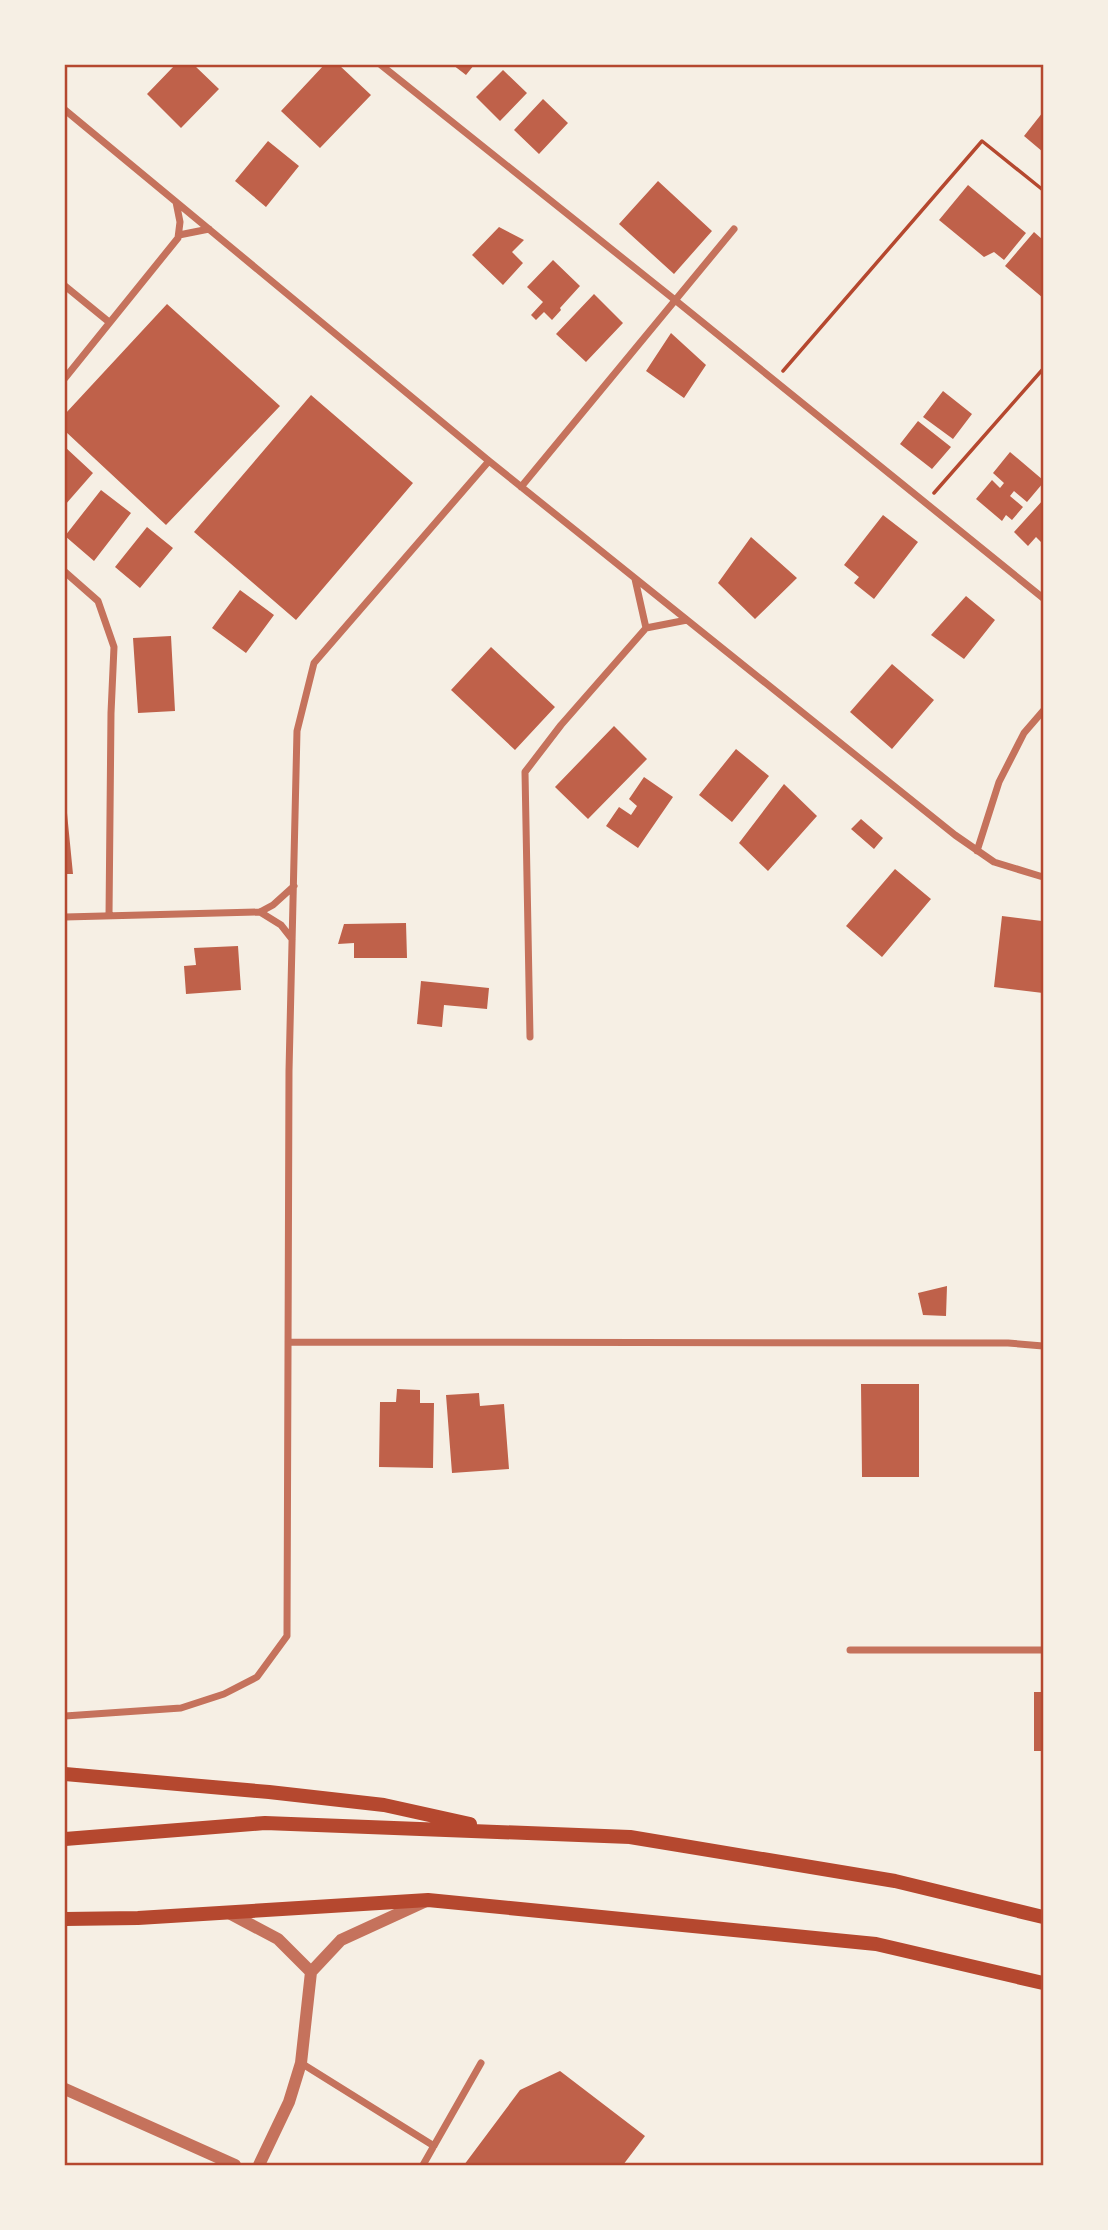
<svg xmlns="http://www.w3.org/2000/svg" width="1108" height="2230" font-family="'DejaVu Sans',sans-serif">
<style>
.building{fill:#bf614a}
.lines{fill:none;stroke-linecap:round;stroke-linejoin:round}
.path{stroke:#b5482f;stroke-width:3.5}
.minor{stroke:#c5725c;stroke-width:7}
.tertiary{stroke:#c5725c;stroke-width:12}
.secondary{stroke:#b5482f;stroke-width:14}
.neatline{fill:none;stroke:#b5482f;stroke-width:2.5}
</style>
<rect width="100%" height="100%" fill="#f6efe4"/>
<path class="building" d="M175 65H194L219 89 181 128 147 94Z
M324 65H339L371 95 320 148 281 111Z
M453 65H474L466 75Z
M503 70 527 93 500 121 476 97Z
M543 99 568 123 539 154 514 130Z
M1043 112V152L1024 136Z
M268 141 299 166 266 207 235 181Z
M658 181 712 231 674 274 619 224Z
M968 185 1026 233 1004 260 994 252 984 257 939 220Z
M499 227 524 240 512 252 523 263 503 285 472 255Z
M1034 232 1043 240V298L1005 266Z
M553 260 580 286 560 308 561 310 552 320 544 312 536 320 531 315 543 302 527 287Z
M594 294 623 323 586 362 556 334Z
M167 304 280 406 166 525 65 431V414Z
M671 333 706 365 684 398 646 371Z
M943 391 972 414 953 439 923 417Z
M311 395 413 483 296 620 194 532Z
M918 421 951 447 932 469 900 444Z
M65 447 93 473 65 505Z
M1010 452 1043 480V483L1027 502 1014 491 1010 496 1023 507 1012 520 1006 515 1002 521 976 499 992 480 1000 488 1004 483 993 473Z
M101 490 131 513 94 561 65 536Z
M1043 500V544L1036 537 1028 546 1014 532Z
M883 515 918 542 874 599 854 583 859 577 844 565Z
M147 527 173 548 140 588 115 567Z
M751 537 797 578 755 619 718 583Z
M240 590 274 615 246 653 212 628Z
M966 596 995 620 964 659 931 635Z
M171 636 175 711 138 713 133 638Z
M491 647 555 707 515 750 451 690Z
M892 664 934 700 892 749 850 712Z
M614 726 647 759 588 819 555 787Z
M736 749 769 776 732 822 699 795Z
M644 777 673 797 638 848 606 826 619 807 631 815 637 806 629 799Z
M784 784 817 816 768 871 739 843Z
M65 813H67L73 874H65Z
M861 819 883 838 874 849 851 829Z
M895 869 931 899 882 957 846 926Z
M1002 916 1042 921 1043 993 994 987Z
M406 923 407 958H354V943L338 944 344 924Z
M238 946 241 990 186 994 184 966 196 965 194 948Z
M421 981 489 988 487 1009 444 1005 442 1027 417 1024Z
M947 1286 946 1316 923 1315 918 1293Z
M861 1384H919V1477H862Z
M397 1389 420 1390V1403H434L433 1468 379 1467 380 1402H396Z
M479 1393 480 1406 504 1404 509 1469 452 1473 446 1395Z
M1034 1692H1043V1751H1034Z
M560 2071 645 2136 623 2165H464L520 2090Z"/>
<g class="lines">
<path class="path" d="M783 371 982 141 1043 190
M934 493 1043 369"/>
<path class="minor" d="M381 65 675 300 1043 598
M65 110 489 461 955 835 994 862 1043 877
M179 235 209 229
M65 286 109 322
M65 378 178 238 180 222 176 202
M521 487 734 229
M65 572 98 601 114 647 111 713 109 916
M646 628 687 620
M977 851 999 782 1024 733 1043 711
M260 912 281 925 292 939
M65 917 260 912 273 905 294 886
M530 1037 525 772 561 725 646 628 635 579
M288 1342 1008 1343 1043 1346
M850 1650H1043
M65 1716 181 1708 224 1694 257 1677 287 1636 289 1071 297 731 314 663 489 461
M301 2063 434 2146
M423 2165 481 2063"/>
<path class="tertiary" d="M227 1912 278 1939 311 1972 341 1940 426 1901
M65 2089 235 2165
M259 2165 289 2102 301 2063 311 1972"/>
<path class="secondary" d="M65 1774 269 1792 384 1805 470 1824
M65 1839 265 1823 630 1837 895 1881 1043 1917
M65 1919 138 1918 428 1900 876 1944 1043 1983"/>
</g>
<rect width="1108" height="2230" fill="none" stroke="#f6efe4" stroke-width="133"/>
<rect x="66" y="66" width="976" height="2098" class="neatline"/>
</svg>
